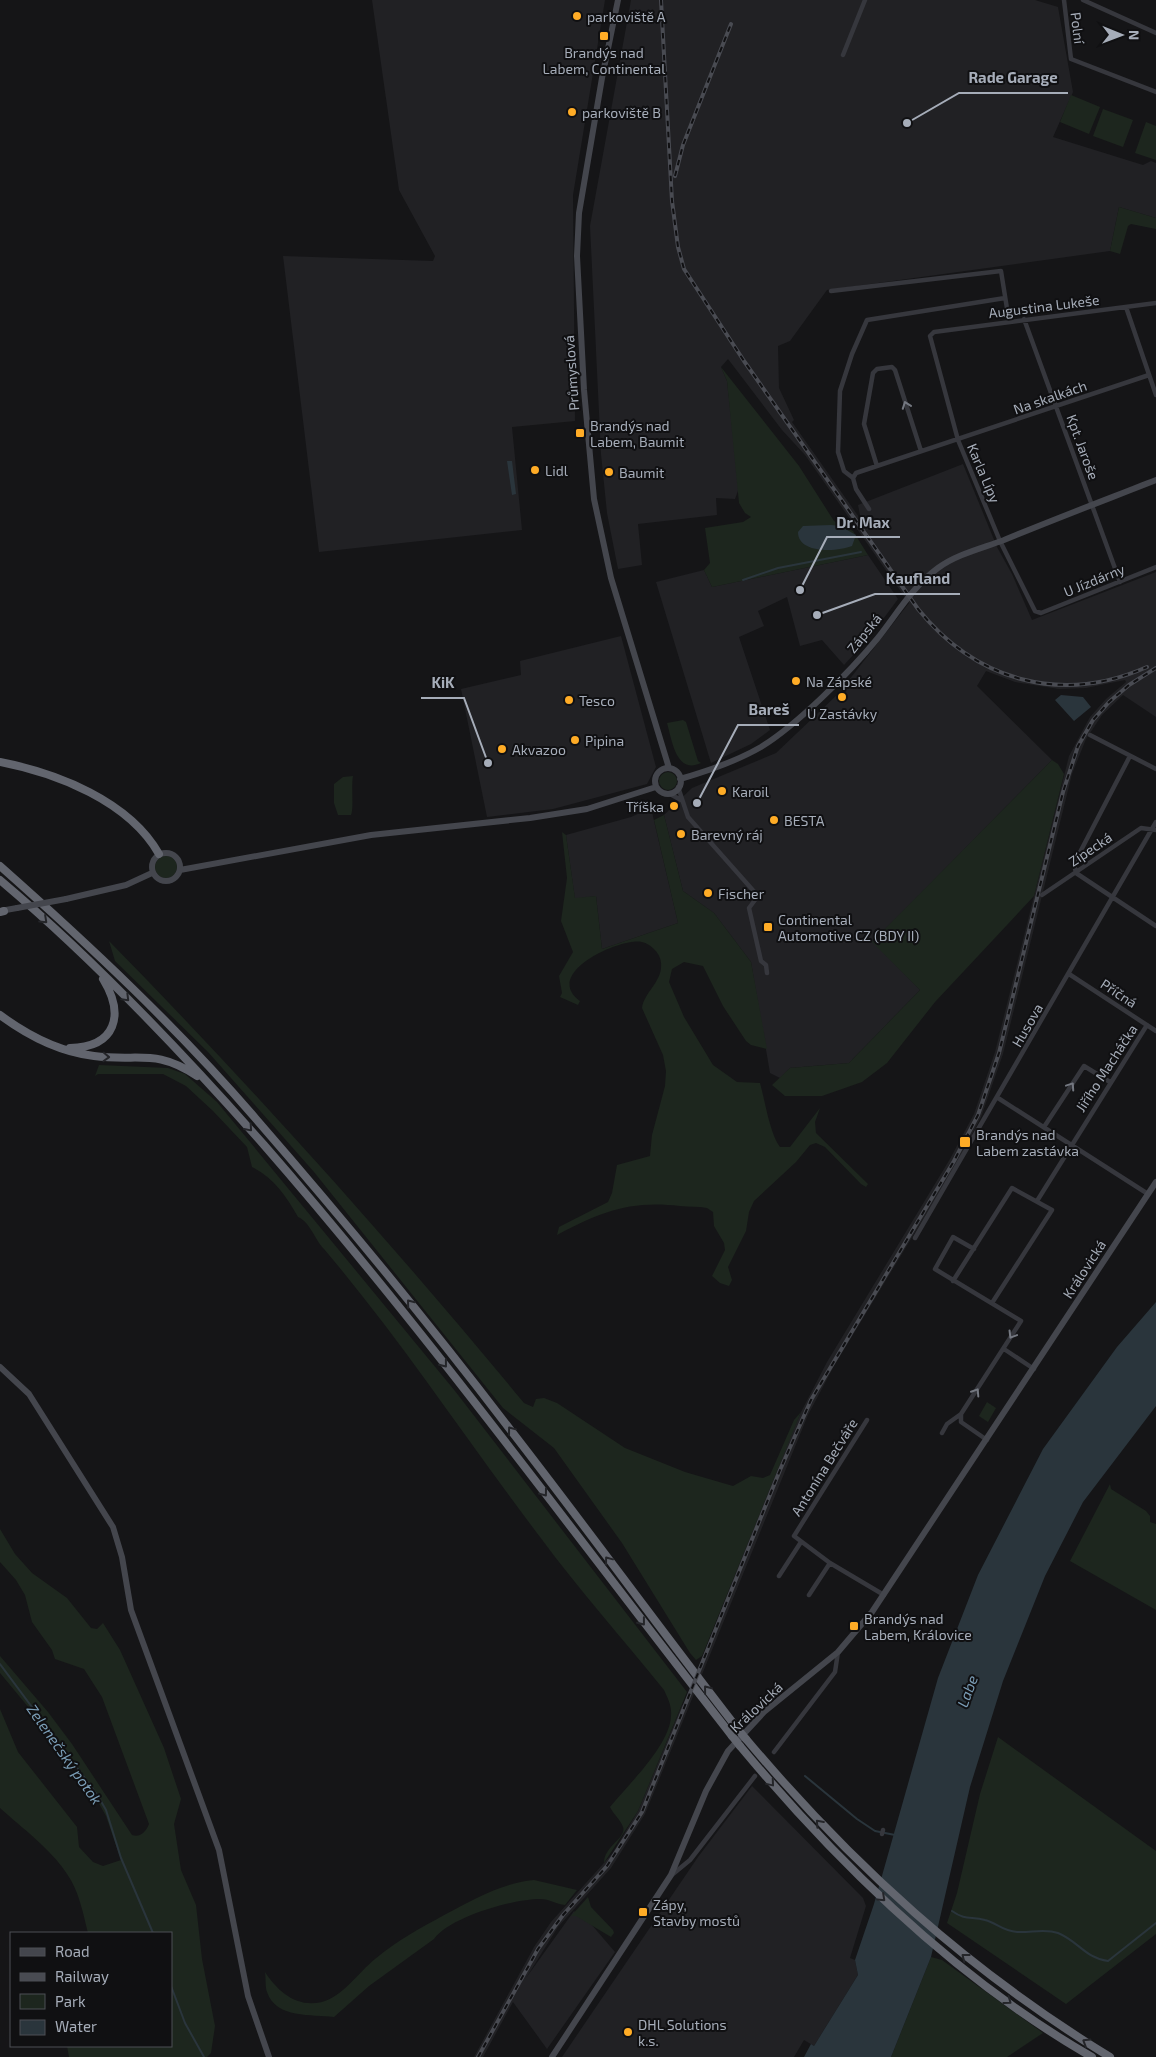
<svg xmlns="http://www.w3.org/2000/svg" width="1156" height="2057" font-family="'Exo 2',sans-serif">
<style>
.built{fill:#212124}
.green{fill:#1d261e}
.water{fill:#2a353c}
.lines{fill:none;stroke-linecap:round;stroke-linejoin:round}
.stream{stroke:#2a353c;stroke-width:2}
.street{stroke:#36373d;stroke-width:4.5}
.secondary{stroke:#44464d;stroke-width:6}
.highway{stroke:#62656e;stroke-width:8}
.rail-casing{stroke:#494b52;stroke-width:4}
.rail{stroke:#101012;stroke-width:2;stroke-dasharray:5.5;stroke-linecap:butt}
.secondary-bridge{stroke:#44464d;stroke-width:6}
.highway-bridge{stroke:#62656e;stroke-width:8}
.oneway{stroke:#747881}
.oneway2{stroke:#242529}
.poi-dot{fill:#ffac26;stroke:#101012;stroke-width:2}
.labels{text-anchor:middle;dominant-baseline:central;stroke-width:4;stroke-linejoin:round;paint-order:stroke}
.poi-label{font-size:14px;fill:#a6adb9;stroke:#101012;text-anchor:start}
.street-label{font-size:14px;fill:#a6adb9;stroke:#101012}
.water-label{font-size:15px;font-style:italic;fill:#7a9db6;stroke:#101012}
.leader{fill:none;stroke:#a6adb9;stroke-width:2}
.callout-dot{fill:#a6adb9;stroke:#101012;stroke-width:2}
.callout-label{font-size:15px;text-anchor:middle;font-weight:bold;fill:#a6adb9;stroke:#101012;stroke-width:4;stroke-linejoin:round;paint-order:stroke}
</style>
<rect width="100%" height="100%" fill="#151517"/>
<path class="built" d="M372 0H605L573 195 575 421 512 427 522 530 319 552 283 256 433 261 435 256 399 190Z
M631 0H1035L1058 7 1073 92 1053 137 1143 165 1151 161 1156 163V218L1119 207 1110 251 827 290 790 341 778 346 779 388 794 420 792 422 861 520 858 505 963 464 997 547 1012 574 1032 620 1156 572V717L1123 695 1102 715 1086 739 1072 774 1003 1054 981 1117 957 1163 834 1366 808 1415 645 1814 611 1868 558 1927 526 1978 574 1911 591 1924 615 1952 547 2049 513 2002 483 2057H474L534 1947 551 1922 612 1854 638 1811 682 1705H684L776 1469 801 1412 827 1362 950 1159 974 1114 995 1052 1069 756 1090 717 1106 699 1126 682 1125 680 1086 688 1059 689 1015 682 986 671 977 686 1052 760 873 942 920 990 849 1063 790 1068 780 1078 770 1073 751 962 714 913 683 891 664 815 692 788 776 753 838 694 909 603 805 455 782 430 728 359 721 367 727 381 739 488 735 499 716 498 717 515 638 524 642 565 618 569 607 513 601 454 590 226Z
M868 555 898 599 869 638 844 665 822 640 800 646 787 597 758 611 764 626 739 637 770 730 751 744 711 763 656 582 704 570 712 587Z
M621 636 656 767 647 784 553 809 487 817 461 689 521 675 520 661Z
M651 808 678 923 602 949 596 896 575 899 566 835 631 817Z
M752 1786 863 1898 866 1906 850 1958 855 1960 858 1975 814 2046 804 2040 794 2057H562L698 1857Z"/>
<path class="green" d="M1071 95 1100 107 1089 134 1060 122Z
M1103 109 1133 120 1123 147 1093 136Z
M1146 122 1156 126V160L1135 153Z
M1119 207 1156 218V229L1131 224 1128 226 1120 254 1110 251Z
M721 367 799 466 834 521 853 531 868 555 712 587 704 570 710 563 705 528 743 522 751 517 745 513 739 503 727 381Z
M683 720 686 722 698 761 701 763C676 775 672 740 667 723Z
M1052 760 1058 764 1064 774 1034 896 935 1002 887 1063 862 1082 822 1096H785L772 1085 790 1068 849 1063 920 990 872 942Z
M659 781a9 9 0 1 1 18 0a9 9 0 1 1-18 0Z
M353 776C351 787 354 809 351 815H338L334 803V784L343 777Z
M664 815 683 891 714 913 751 962 767 1049 751 1045 746 1041 723 1006 703 966 684 962 672 969 669 982 684 1017 713 1065 737 1082 760 1083C765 1101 770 1134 780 1147H790L820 1108 815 1122 816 1133 868 1184 866 1187 861 1184 825 1147 816 1143 810 1145 796 1162 754 1201 749 1212 746 1231 728 1267 732 1280 729 1286 720 1283 712 1276 725 1250 724 1243 714 1226 713 1212 707 1208C698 1206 689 1207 680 1206 630 1200 600 1212 557 1235L559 1227 608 1202 612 1193 617 1165 650 1156 652 1135 665 1086 666 1071 663 1055 642 1008C644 992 663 981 661 963 661 954 651 944 642 942 622 937 541 973 580 1001L578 1005 560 997 562 993 559 976 573 952 561 921 567 878 562 832 566 835 575 898 596 896 602 949 678 923 654 820Z
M155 867a11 11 0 1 1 22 0a11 11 0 1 1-22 0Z
M109 941C254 1089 392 1243 524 1403L533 1407 536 1399 544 1398 557 1403 625 1448 685 1472 733 1486 751 1476 763 1478 770 1475 794 1420 801 1412 702 1656 696 1660 690 1653 622 1543 554 1448 503 1408 314 1172 208 1052 115 961Z
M99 1065 168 1068 185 1074 217 1102 455 1391 687 1692 638 1811 604 1863C604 1846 627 1838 623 1827 621 1820 613 1814 610 1807 628 1785 670 1745 671 1716 672 1706 668 1699 664 1690 623 1639 579 1590 540 1537 467 1441 402 1341 324 1249 315 1240 310 1222 298 1217 286 1196 274 1178 252 1167L247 1147 213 1111 186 1086 163 1074H98L95 1076Z
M987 1402 996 1408 988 1422 979 1416Z
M1110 1484 1111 1489 1146 1511 1150 1516V1522L1156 1524V1610L1070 1561Z
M0 1529 15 1554 32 1573 67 1598 91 1628 97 1629 103 1623 120 1650 164 1748 181 1799 174 1824 181 1870 196 1905 202 1959 215 2026 211 2053 207 2057H69L67 2046H171V1933H88C83 1913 79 1891 67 1874 51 1849 22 1828 0 1808V1709L18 1752 77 1827 79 1847 93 1862 103 1866 121 1860 106 1816 79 1768 0 1673V1656L48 1712 72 1744 132 1835C140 1838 146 1832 149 1824L102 1697 84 1669 55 1659 52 1650 32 1622 25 1595 16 1580 0 1562Z
M998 1737 1156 1851V1934L1066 2004 947 1923 957 1893 980 1794Z
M534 1880 577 1890 565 1905C556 1904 550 1899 540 1899 513 1899 450 1917 434 1939L369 1986 334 2017C312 2014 276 2019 267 1992 265 1987 266 1978 265 1972 278 1992 297 2008 322 2002 342 1997 359 1972 375 1959 399 1939 419 1929 446 1914 474 1899 502 1883 534 1880Z
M588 1897 591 1907 613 1930 614 1933 611 1937 576 1916H571Z
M931 1957 942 1960 1043 2033 1007 2057H891Z"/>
<path class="water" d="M507 461H512L516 494 512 495Z
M831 525 840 526 856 535 852 546C837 552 798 554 798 532L803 526Z
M1061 695 1083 697 1091 707 1074 721 1055 700Z
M1156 1302V1406L1083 1502 1045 1576 1003 1681 970 1787 931 1957 891 2057H804L811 2044 814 2046 858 1975 855 1960 874 1904 938 1678 978 1575 1043 1449 1117 1347Z"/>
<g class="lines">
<path class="stream" d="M743 580 778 568 861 552
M0 1664 98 1796 106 1810 121 1858 153 1933
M805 1776 857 1819 875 1831 895 1835
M952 1911C966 1921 971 1916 985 1920 997 1923 1002 1931 1017 1932 1031 1933 1044 1928 1058 1933 1078 1941 1085 1958 1108 1961L1156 1923
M171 1986 185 2023 204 2057"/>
<path class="street" d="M1064 0 1071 59 1156 92
M1083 0 1156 33
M843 55 865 0
M831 291 1001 271 1009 321
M1156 303 934 332 930 336 958 440 1000 541 1035 611 1041 613 1156 567
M1126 307 1156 395
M1024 319 1120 582
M877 466 864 424 873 373 877 369 892 367 895 370 921 451
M853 478 844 471 838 452 840 391 852 354 867 320 1005 298
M869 509 856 489 853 478 856 473 1149 375
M1090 735 1156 769
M1130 756 1077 858 1074 864 1076 873 1156 926
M678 787 688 817 758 896 749 908 761 961 766 965 767 973
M670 794 681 800
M1042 895 1141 828 1156 830
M1069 974 1156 1031
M998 1098 1148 1194
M1044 1127 1084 1066 1110 1082
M1037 1201 1147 1025
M915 1238 1156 822
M974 1249 953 1237 935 1269 1021 1321 961 1414V1422L987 1440
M953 1281 1012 1188 1052 1210 992 1303
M1004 1349 1034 1369
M867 1420 794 1536 830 1563 884 1595
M942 1433 947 1424 961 1414
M779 1576 801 1542
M809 1595 830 1563
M774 1752 835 1672 838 1652
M882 1834 883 1830
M673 1874 690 1860 755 1776"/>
<path class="secondary" d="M618 0 602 78 579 213 577 256 584 390 594 499 611 578 669 768
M655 781a13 13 0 1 1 26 0a13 13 0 1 1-26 0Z
M680 779C708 771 735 762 761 747 797 725 850 672 877 639 897 614 912 587 938 568 957 554 983 548 1004 540 1055 519 1105 500 1156 480
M152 867a14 14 0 1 1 28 0a14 14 0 1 1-28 0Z
M180 870 371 835 530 818 587 809 656 787
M66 899 126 885 152 873
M0 911 17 908
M0 1367 29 1394 113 1527 122 1557 131 1610 219 1850 248 1996 269 2057
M552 2057 671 1875 706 1791 728 1751 764 1712 838 1652 872 1612 1156 1182"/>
<path class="highway" d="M0 762C57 773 129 801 159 854
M0 866C89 945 178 1028 256 1119 343 1219 428 1322 509 1428 586 1527 660 1629 737 1728
M0 880C95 960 182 1052 264 1145 429 1334 577 1538 732 1736
M0 912 4 911
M0 1015C27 1035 60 1052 94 1056 139 1062 155 1048 197 1076
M70 1048C116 1047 125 1015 103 979
M746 1739C853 1866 968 1970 1110 2057
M740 1746C840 1866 956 1979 1092 2057"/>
<defs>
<path id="rail" d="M661 0 672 201 678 247 684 269 744 361 918 609C976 681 1061 705 1147 667
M675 176 683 145 731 24
M478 2057 538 1949 563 1915 607 1866 642 1812 780 1470 811 1400 954 1161 978 1115 999 1053 1063 792 1078 746 1093 720 1109 702 1129 685 1156 668"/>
</defs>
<use href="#rail" class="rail-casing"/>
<use href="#rail" class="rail"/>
<path class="secondary-bridge" d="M17 908 66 899"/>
<path class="highway-bridge" d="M737 1728 746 1739
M732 1736 740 1746"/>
</g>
<defs><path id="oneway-chevron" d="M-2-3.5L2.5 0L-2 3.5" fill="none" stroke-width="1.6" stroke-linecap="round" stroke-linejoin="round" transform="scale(1.25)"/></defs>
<g class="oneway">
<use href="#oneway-chevron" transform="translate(906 405) rotate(-110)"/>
<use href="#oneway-chevron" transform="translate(1071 1086) rotate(-56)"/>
<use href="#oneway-chevron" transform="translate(1012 1335) rotate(121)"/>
<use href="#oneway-chevron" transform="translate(976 1392) rotate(-57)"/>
</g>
<g class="oneway2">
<use href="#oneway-chevron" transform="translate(44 920) rotate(43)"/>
<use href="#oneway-chevron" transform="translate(126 998) rotate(45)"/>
<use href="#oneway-chevron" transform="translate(106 1057) rotate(2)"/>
<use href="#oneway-chevron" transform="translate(249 1128) rotate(49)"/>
<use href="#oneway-chevron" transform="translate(410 1303) rotate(-129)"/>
<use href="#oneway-chevron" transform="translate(444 1364) rotate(52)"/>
<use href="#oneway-chevron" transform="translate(511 1430) rotate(-127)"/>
<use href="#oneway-chevron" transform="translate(544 1493) rotate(53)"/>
<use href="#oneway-chevron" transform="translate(608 1560) rotate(-127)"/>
<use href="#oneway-chevron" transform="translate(642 1622) rotate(52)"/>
<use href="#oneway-chevron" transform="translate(707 1689) rotate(-128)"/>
<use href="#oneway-chevron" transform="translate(771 1783) rotate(50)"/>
<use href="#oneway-chevron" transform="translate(819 1823) rotate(-132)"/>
<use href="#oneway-chevron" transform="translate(882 1898) rotate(43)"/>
<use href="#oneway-chevron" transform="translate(965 1957) rotate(-142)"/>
<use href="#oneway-chevron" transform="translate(1008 2001) rotate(36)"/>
<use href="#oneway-chevron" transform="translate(1086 2042) rotate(-148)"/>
</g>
<g class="poi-dot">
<circle cx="577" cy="16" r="5"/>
<rect x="599" y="31" width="10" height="10" rx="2.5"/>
<circle cx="572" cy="112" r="5"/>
<rect x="575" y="428" width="10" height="10" rx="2.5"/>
<circle cx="535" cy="470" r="5"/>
<circle cx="609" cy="472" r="5"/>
<circle cx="796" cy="681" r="5"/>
<circle cx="842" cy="697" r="5"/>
<circle cx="569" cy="700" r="5"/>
<circle cx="575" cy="740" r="5"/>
<circle cx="502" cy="749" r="5"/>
<circle cx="722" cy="791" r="5"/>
<circle cx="674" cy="806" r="5"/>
<circle cx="774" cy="820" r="5"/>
<circle cx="681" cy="834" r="5"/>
<circle cx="708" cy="893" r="5"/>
<rect x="763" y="922" width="10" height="10" rx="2.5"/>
<rect x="959" y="1136" width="12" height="12" rx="2.5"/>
<rect x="849" y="1621" width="10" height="10" rx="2.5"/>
<rect x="638" y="1907" width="10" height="10" rx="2.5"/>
<circle cx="628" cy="2032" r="5"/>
</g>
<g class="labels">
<g class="poi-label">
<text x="587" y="16">parkoviště A</text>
<text x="604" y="52" text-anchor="middle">Brandýs nad<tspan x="604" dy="16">Labem, Continental</tspan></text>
<text x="582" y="112">parkoviště B</text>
<text x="590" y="425">Brandýs nad<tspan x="590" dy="16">Labem, Baumit</tspan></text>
<text x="545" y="470">Lidl</text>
<text x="619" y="472">Baumit</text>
<text x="806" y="681">Na Zápské</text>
<text x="579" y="700">Tesco</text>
<text x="842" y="713" text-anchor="middle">U Zastávky</text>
<text x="585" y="740">Pipina</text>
<text x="512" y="749">Akvazoo</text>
<text x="732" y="791">Karoil</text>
<text x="664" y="806" text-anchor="end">Tříška</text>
<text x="784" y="820">BESTA</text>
<text x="691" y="834">Barevný ráj</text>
<text x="718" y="893">Fischer</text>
<text x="778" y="919">Continental<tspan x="778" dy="16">Automotive CZ (BDY II)</tspan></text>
<text x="976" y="1134">Brandýs nad<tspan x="976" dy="16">Labem zastávka</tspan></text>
<text x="864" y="1618">Brandýs nad<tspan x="864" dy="16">Labem, Královice</tspan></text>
<text x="653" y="1904">Zápy,<tspan x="653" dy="16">Stavby mostů</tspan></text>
<text x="638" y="2024">DHL Solutions<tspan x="638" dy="16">k.s.</tspan></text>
</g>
<g class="street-label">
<text transform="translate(1078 28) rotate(83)">Polní</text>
<text transform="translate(1044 306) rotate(-7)">Augustina Lukeše</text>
<text transform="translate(571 373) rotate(-94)">Průmyslová</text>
<text transform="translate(1050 397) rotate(-19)">Na skalkách</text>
<text transform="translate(1083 447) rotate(70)">Kpt. Jaroše</text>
<text transform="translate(984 473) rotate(67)">Karla Lípy</text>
<text transform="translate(1094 580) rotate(-22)">U Jízdárny</text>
<text transform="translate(864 633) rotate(-51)">Zápská</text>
<text transform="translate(1090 849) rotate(-34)">Zípecká</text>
<text transform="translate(1119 993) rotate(33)">Příčná</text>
<text transform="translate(1027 1025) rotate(-60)">Husova</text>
<text transform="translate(1106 1068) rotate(-57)">Jiřího Macháčka</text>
<text transform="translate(1084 1269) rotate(-57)">Královická</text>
<text transform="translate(824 1467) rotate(-58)">Antonína Bečváře</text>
<text transform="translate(756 1707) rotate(-43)">Královická</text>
</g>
<g class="water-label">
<text transform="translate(967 1691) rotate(-70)">Labe</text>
<text transform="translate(65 1754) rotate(55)">Zelenečský potok</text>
</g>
</g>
<path class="leader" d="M907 123L959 93H1068M800 590L827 537H900M817 615L875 594H960M488 763L464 698H421M697 803L738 725H799"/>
<g class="callout-dot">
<circle cx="907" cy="123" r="5"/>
<circle cx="800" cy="590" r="5"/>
<circle cx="817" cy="615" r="5"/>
<circle cx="488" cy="763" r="5"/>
<circle cx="697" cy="803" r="5"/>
</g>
<g class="callout-label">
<text x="1013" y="83">Rade Garage</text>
<text x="863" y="528">Dr. Max</text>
<text x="918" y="584">Kaufland</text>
<text x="443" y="688">KiK</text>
<text x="769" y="715">Bareš</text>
</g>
<rect x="10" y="1932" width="162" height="115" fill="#101012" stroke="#4c4f55"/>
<rect x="20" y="1948" width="25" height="8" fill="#44464d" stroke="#4c4f55"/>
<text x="55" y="1957" font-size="15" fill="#a6adb9">Road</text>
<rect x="20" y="1973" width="25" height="8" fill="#494b52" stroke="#4c4f55"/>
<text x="55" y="1982" font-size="15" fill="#a6adb9">Railway</text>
<rect x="20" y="1994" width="25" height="15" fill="#1d261e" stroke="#4c4f55"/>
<text x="55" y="2007" font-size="15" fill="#a6adb9">Park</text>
<rect x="20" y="2020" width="25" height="15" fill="#2a353c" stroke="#4c4f55"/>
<text x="55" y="2032" font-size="15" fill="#a6adb9">Water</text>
<g transform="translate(1121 35) rotate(91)" stroke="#101012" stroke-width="4" paint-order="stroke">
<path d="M0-4L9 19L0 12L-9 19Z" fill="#a6adb9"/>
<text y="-8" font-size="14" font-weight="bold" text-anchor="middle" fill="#a6adb9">N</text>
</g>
</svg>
